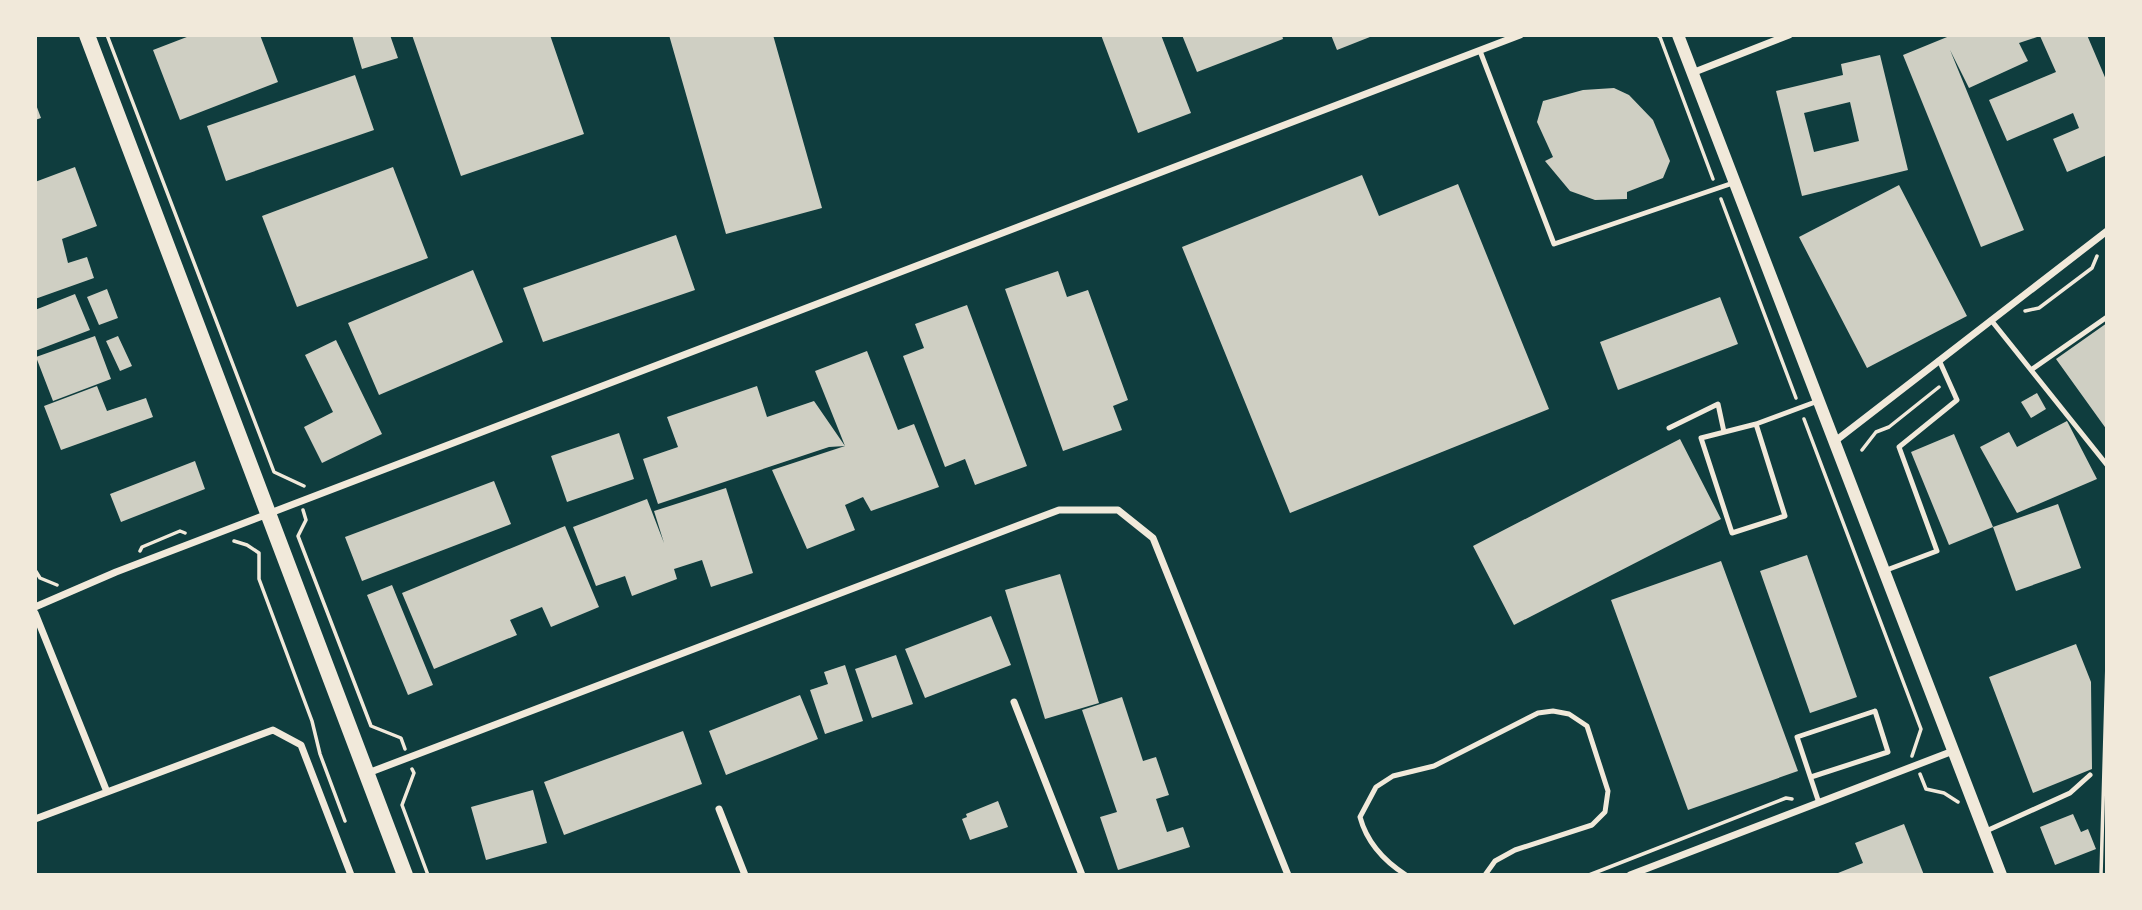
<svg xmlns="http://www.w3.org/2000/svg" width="2142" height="910" font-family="Poppins,sans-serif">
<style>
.building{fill:#cfcfc3;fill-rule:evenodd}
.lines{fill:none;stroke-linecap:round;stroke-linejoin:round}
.path{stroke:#f1e9da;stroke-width:3.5}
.service{stroke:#f1e9da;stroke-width:5}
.minor{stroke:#f1e9da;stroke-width:7}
.tertiary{stroke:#f1e9da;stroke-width:12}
.primary{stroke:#f1e9da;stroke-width:16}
</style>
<rect width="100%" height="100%" fill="#0f3d3e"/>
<path class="building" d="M192 35H260L278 82 180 120 153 50Z
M352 35H390L398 58 362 69Z
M412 35H550L584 134 461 176Z
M669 35H773L822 208 726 234Z
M1101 35H1161L1191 113 1138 133Z
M1182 35H1282L1283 39 1197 72Z
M1331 35H1375L1337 50Z
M1952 35H2087L2107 82V155L2067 172 2053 139 2079 128 2073 113 2007 141 1989 100 2056 72 2040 36 2019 43 2028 61 1969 88 1950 50 2024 230 1981 247 1903 55Z
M1880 55 1908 170 1802 196 1776 91 1843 75 1841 64ZM1850 102 1859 141 1814 152 1804 113Z
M355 75 374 130 226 181 207 126Z
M1614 88 1629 95 1653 120 1670 161 1663 178 1627 192V199L1595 200 1570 191 1545 161 1553 157 1537 122 1543 101 1583 90Z
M35 102 41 118 35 120Z
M75 167 97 226 62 239 68 263 87 257 94 278 35 299V182Z
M393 167 428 258 297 307 262 216Z
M1362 175 1379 216 1458 184 1549 409 1290 513 1182 247Z
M1899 185 1967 316 1867 368 1799 237Z
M676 235 695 290 543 342 523 288Z
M473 270 503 342 379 395 348 323Z
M1058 271 1067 297 1088 290 1128 400 1113 406 1122 430 1063 451 1005 289Z
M107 289 118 318 99 325 87 297Z
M75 294 90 330 35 351V310Z
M1720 297 1738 344 1618 390 1600 342Z
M967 305 1027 466 975 485 965 459 945 467 903 356 924 348 915 324Z
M2107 323V430L2056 359Z
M95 336 111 379 53 401 36 357Z
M118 336 132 366 120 371 106 341Z
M336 340 382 434 322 463 304 427 333 412 305 355Z
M867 351 898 430 914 424 939 487 871 511 863 497 845 505 855 530 807 549 772 470 845 446 829 447 658 504 643 459 678 447 667 417 757 386 767 417 814 401 845 446 815 371Z
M97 386 107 411 146 398 153 417 61 450 44 406Z
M2037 393 2046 409 2031 418 2021 402Z
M2067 421 2097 479 2017 513 1980 447 2009 432 2017 447Z
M619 433 634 479 567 502 551 456Z
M1954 434 1993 527 1949 545 1911 452Z
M1680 439 1721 519 1514 625 1473 546Z
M195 461 205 489 121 522 110 494Z
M494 481 511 524 362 581 345 537Z
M726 488 753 573 711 587 702 560 674 569 677 579 632 596 625 576 596 586 573 527 647 499 664 543 654 511Z
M2058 504 2081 568 2016 591 1993 527Z
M565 526 599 607 551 627 542 607 510 620 517 635 434 669 402 593Z
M1807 555 1857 697 1810 713 1760 571Z
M1721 561 1798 771 1688 810 1611 600Z
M1060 574 1099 703 1045 719 1005 590Z
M392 585 433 685 408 695 367 595Z
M991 616 1011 665 925 698 905 649Z
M2076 644 2091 682 2092 769 2033 793 1989 677Z
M896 655 913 704 872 718 855 669Z
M845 665 863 721 825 734 810 690 828 684 824 672Z
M800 695 818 739 726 775 709 731Z
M1122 697 1143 761 1156 757 1169 795 1156 799 1167 832 1183 827 1190 847 1118 870 1100 817 1117 812 1082 710Z
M683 731 702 784 564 835 544 782Z
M533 790 547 843 486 860 471 807Z
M998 801 1008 827 970 840 962 819 967 817 966 814Z
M2073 814 2081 832 2088 829 2096 849 2055 865 2040 827Z
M1904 824 1924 875H1833L1863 863 1855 843Z"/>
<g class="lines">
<path class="path" d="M107 35 274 472 304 486
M1657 35 1660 37 1713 179
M1721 199 1796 398
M2025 311 2039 308 2092 268 2097 256
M1804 419 1921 729 1912 756
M1862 450 1876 432 1889 427 1939 387
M303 510 306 520 298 536 371 726 401 738 405 749
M234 541 247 545 259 553V579L312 721 320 754 345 821
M140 551 142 547 180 531 185 533
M35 570 40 578 57 585
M412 769 414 773 402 805 428 875
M1920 774 1926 789 1944 793 1958 802
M1589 875 1786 798 1792 799
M2101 875 2107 662"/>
<path class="service" d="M1480 51 1554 244 1733 183
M1991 320 2107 465
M2031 370 2107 317
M1756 424 1785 516 1732 533 1701 438 1756 424 1818 401
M1669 428 1718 404 1724 432
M1884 571 1937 551 1899 447 1957 400 1939 360
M1811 777 1888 752 1875 711 1797 737 1819 803
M1984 832 2070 793 2090 775
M1406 875C1384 861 1367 843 1360 817L1376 787 1393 776 1434 766 1538 713 1553 711 1569 714 1587 726 1608 791 1605 812 1592 825 1515 850 1495 861 1485 875"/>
<path class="minor" d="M1692 73 1789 35
M1834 442 2107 231
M35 607 116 572 1520 35
M35 613 107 792
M1014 702 1082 875
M368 773 1059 510H1118L1153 538 1288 875
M719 809 745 875
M35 819 273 730 301 745 351 875
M1630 875 1953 751"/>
<path class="tertiary" d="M1678 35 2001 875"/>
<path class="primary" d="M87 35 405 875"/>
</g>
<rect width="2142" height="910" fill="none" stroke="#f1e9da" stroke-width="74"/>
</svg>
